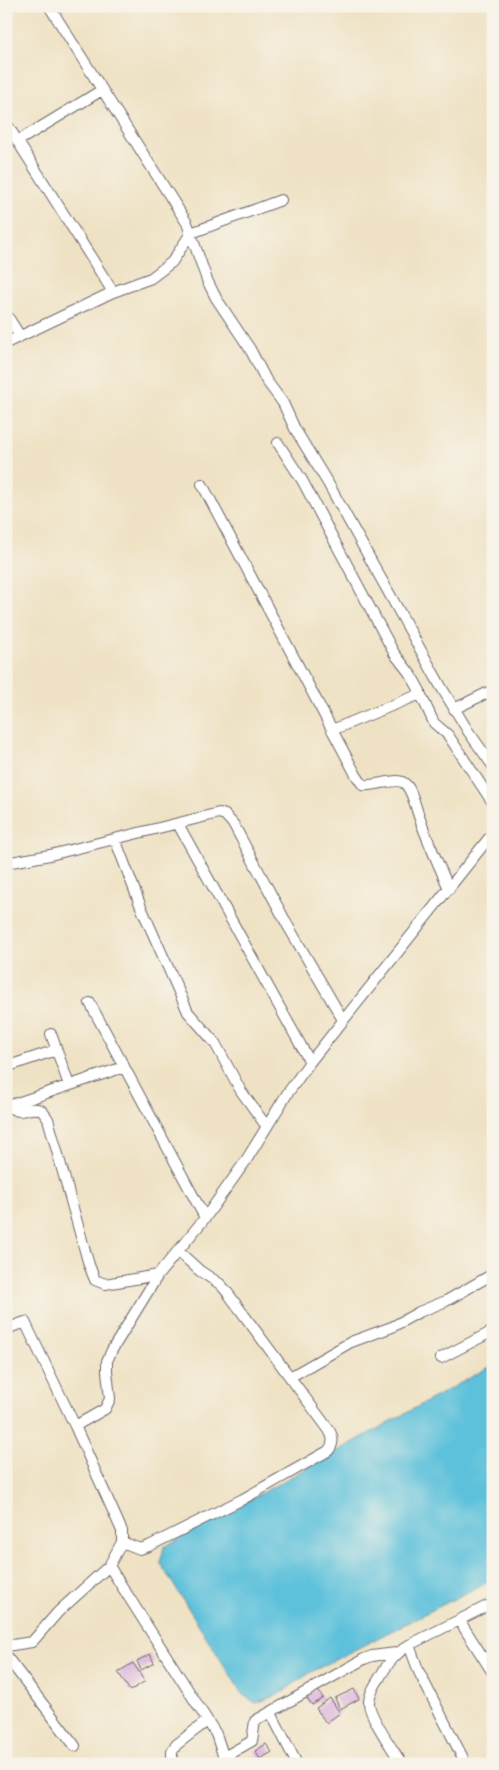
<svg xmlns="http://www.w3.org/2000/svg" width="499" height="1770" font-family="Mali,sans-serif">
<style>
.water{fill:#5dc1db;stroke:#40728b}
.building{fill:#d9a9da}
.lines{fill:none;stroke-linecap:round;stroke-linejoin:round}
.street-casing{stroke:#6a656b;stroke-width:12}
.street{stroke:#fff;stroke-width:10}
</style>
<rect width="100%" height="100%" fill="#f7f3e8"/>
<filter id="ink" filterUnits="userSpaceOnUse"><feTurbulence type="fractalNoise" baseFrequency=".02" numOctaves="2"/><feDisplacementMap in="SourceGraphic" scale="10" xChannelSelector="R" yChannelSelector="G"/><feConvolveMatrix kernelMatrix="1 2 1 2 8 2 1 2 1" color-interpolation-filters="sRGB"/></filter>
<filter id="wash" filterUnits="userSpaceOnUse"><feTurbulence type="fractalNoise" baseFrequency=".0096" numOctaves="4" result="noise"/><feDisplacementMap in="SourceGraphic" scale="20" xChannelSelector="R" yChannelSelector="G"/><feGaussianBlur stdDeviation="1.12" result="paint"/><feColorMatrix in="noise" values="0 0 0 0 0 0 0 0 0 0 0 0 0 0 0 0 0 1.4 0 .05"/><feComposite in="paint" operator="in"/></filter>
<g filter="url(#wash)">
<rect width="100%" height="100%" fill="#efe2c4"/>
<path class="water" d="M493 1365V1579L313 1671 277 1695 256 1703 243 1695 160 1563 164 1547Z"/>
<g id="blocks">
<path class="building" d="M150 1654 154 1663 141 1670 137 1661Z
M133 1663 145 1681 130 1691 118 1672Z
M317 1689 323 1698 312 1705 306 1697Z
M354 1689 359 1699 340 1709 335 1698Z
M330 1698 340 1713 326 1723 316 1708Z
M266 1744 272 1752 260 1759 255 1751Z"/>
</g>
</g>
<g filter="url(#ink)">
<use href="#blocks" fill-opacity="0" stroke="#6a656b" stroke-width="1"/>
<g class="lines">
<defs>
<path id="street" d="M49 6 187 223 207 280 216 298 250 349 266 380 283 403 295 429 329 485 440 685 468 731 493 766
M6 123 113 292
M18 141 102 90
M6 314 20 336
M6 343 113 292 151 278 172 262 191 233 281 200
M278 443 302 480 394 653 411 675 420 691 418 695 332 730
M202 484 356 775 363 785C374 787 396 777 404 783 411 788 413 799 416 807 424 835 438 862 449 889
M420 693 434 723 448 735 493 803
M454 709 493 690
M178 824 310 1062
M115 839 141 907 188 1012 215 1043 241 1091 267 1127
M6 863 50 855 219 813 225 815 234 825 288 926 343 1020
M90 1003 205 1218
M51 1034 69 1085
M6 1067 56 1050
M6 1104C22 1119 29 1104 41 1110 43 1112 46 1116 48 1119L89 1265 95 1280 105 1284 158 1275
M8 1106 124 1067
M6 1329 25 1322 75 1426
M441 1358 493 1331
M290 1377 351 1342 392 1327 419 1312 446 1301 493 1274
M122 1542 140 1549 149 1546 243 1499 328 1451C334 1444 334 1438 329 1430L227 1292 220 1284 200 1271 178 1251
M109 1566 216 1734 226 1764
M459 1620 493 1673
M409 1645 419 1672 466 1764
M6 1646 32 1642 58 1612 109 1566 122 1542V1531L75 1426 105 1409 110 1399 107 1371V1361L112 1350 158 1275 205 1218 245 1162 287 1094 310 1062 493 833
M6 1656 75 1746
M271 1713 297 1764
M224 1757 252 1741 255 1721 260 1718 364 1659 372 1656 396 1653
M172 1764V1752L176 1745 207 1721
M402 1764C394 1751 368 1715 369 1702 369 1693 376 1684 380 1677 388 1663 395 1654 409 1645L493 1603"/>
</defs>
<use href="#street" class="street-casing"/>
<use href="#street" class="street"/>
</g>
</g>
<rect width="499" height="1770" fill="none" stroke="#f7f3e8" stroke-width="25"/>
</svg>
